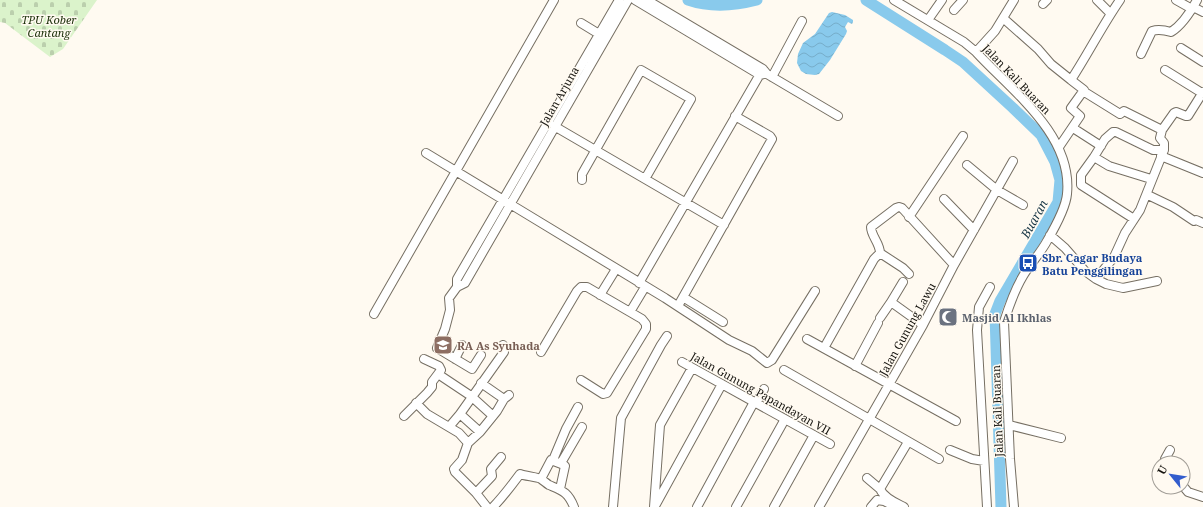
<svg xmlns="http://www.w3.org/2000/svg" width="1203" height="507" font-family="'Noto Serif',serif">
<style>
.cemetery{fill:url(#cemetery-stones)}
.water{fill:url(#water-waves)}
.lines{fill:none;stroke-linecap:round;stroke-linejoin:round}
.river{stroke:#89caec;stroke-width:11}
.minor-casing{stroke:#766f63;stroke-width:10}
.minor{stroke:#fff;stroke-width:8}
.labels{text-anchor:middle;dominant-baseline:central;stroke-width:3;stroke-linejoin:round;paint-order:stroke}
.park-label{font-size:11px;font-style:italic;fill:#1c3009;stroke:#fffaf1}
.street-label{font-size:11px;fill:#171510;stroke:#fffaf1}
.transit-label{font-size:11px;font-weight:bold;fill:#164399;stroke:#fffaf1;text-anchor:start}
.worship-label{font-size:11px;font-weight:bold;fill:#5b616d;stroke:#fffaf1;text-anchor:start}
.education-label{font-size:11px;font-weight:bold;fill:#785e54;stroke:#fffaf1;text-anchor:start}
.water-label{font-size:12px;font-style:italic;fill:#183645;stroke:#fffaf1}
</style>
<defs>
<pattern id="cemetery-stones" width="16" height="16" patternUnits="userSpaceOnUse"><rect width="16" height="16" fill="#dbf3cb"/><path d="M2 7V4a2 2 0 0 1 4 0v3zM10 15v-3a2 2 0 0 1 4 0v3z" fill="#bbcfad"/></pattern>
<pattern id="water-waves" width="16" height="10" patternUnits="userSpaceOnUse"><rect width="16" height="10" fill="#89caec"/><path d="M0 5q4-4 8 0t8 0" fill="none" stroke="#76adc9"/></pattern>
</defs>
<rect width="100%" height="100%" fill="#fffaf1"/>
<path class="cemetery" d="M0 0H97L63 49 50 57 5 23 0 22Z"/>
<path class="water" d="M832 12 845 15 853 20V22L852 24 848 22 845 27 847 31 846 34 830 60 819 74 815 75 806 74 801 71 797 63 798 54 803 43 815 34 829 13Z"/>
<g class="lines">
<path class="river" d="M688 0C711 8 734 6 757 0
M866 0 945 50 963 62 1013 108 1041 135 1055 162 1060 180 1058 202 1000 301 995 314 1001 507"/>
<defs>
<path id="minor" d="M635 0 760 75 764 74
M647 0 763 69 767 74 838 116
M894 0 964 42 976 52C1012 91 1073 135 1067 194 1066 207 1054 229 1047 241 1040 254 1030 264 1023 276 1014 291 1009 306 1004 322L1010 459 1014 507
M1097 0 1110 13
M1176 0 1192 9
M1043 4 1047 0
M1193 7 1203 12
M954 10 963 0
M1003 18 1038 49 1051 64 1071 80
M928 20 942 0
M581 23 599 34
M1181 48 1203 62
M976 52 995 31 1014 0
M1141 54 1152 31C1159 29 1164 30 1171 32 1182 25 1191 11 1197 0
M1165 70 1202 93
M772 77 802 21
M1083 91 1120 114 1124 111 1162 130
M554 126 724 225
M1073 128 1101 146
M1059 147 1080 116 1071 108 1084 90 1071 80C1088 54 1102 26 1120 0
M426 153 665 298 729 340 752 351 767 363 772 360 815 291
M1161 156 1203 173
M1094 157 1105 139 1113 132H1116L1153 150H1164
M967 165 997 190 1023 205
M582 180V174L641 70 691 99 645 179
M1146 195 1150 196 1173 207 1194 221 1196 220 1203 223
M944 199 974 230
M909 217 963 136
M1134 219 1081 185V175L1094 157 1109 166 1151 179
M1050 235 1065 248 1085 271 1096 279 1106 284 1123 288 1157 281
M880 253 903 268 909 274
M1096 279 1114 257 1125 233 1140 210 1164 150V143L1160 138 1162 130 1174 113 1176 112 1186 116H1188L1203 92
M903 282 891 302 923 325
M639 283 763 69
M457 287V279L619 0
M600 295 616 269
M683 297 723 322
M678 306 772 139 770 136 735 116
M630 312 645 287
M374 314 554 0
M880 318 891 302
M807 339 956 421
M824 348 874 259 880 253C880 243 871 236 871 227L896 208 899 207 902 208 954 265
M541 352 577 291 581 287H587L642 319 646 324V329L607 393 603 394 581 380
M481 355 472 369 437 348 445 329 450 310 449 298 457 287 465 283 628 0
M455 359 462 345
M682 362 830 444
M855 366 878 323
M784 370 939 459
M438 374 471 396 493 416
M481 383 504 399
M416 403 427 414 459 433 468 443
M756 403 764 389
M460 414 480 432
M404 416 427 393 432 387V382L441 370 439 366 424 359
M1009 425 1061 438
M449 427 460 414 504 352 503 345
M950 450 972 459 984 461
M553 460 566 429 578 407
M561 463 582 427
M1167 463 1165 459 1170 450
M867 478 880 489
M541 479 551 460 564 465 565 466 560 489
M1183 486 1188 492 1203 497
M476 493 492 476 491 469 501 457
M655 506 722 384
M487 507 476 493 455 472 454 469 462 460 468 443 480 432 497 411 504 399 509 395
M493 507C503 497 511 486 520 474 525 476 538 477 541 479 544 481 546 483 549 485 563 491 568 492 574 507
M613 507 621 418 661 345 667 336
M654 507 660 425 692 368
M697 507 754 402
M736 507 785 419
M774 507 814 435
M819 507 923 325 954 265 1013 161
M871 507 877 500 884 501 894 506
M904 507C896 503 884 498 880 489L908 442
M987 507 977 330 979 307 990 287"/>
</defs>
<use href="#minor" class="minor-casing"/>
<use href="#minor" class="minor"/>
</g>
<defs>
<symbol id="bus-square" viewBox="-11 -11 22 22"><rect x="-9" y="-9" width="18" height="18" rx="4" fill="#1a4fb4" stroke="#fffaf1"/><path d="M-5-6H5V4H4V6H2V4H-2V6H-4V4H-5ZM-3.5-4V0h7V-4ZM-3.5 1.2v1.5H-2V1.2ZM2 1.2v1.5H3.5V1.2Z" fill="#fff"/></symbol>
<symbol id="mosque-square" viewBox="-11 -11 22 22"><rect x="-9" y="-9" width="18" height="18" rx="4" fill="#6b7280" stroke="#fffaf1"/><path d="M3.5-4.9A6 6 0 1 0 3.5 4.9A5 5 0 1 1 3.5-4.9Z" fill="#fff"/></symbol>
<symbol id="school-square" viewBox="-11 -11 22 22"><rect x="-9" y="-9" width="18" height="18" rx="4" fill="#8d6e63" stroke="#fffaf1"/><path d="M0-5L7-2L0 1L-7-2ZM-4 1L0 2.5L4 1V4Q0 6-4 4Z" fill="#fff"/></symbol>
</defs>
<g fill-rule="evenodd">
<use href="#bus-square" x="1017" y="252" width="22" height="22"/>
<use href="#mosque-square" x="937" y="306" width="22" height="22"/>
<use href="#school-square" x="432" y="334" width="22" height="22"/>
</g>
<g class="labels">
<g class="park-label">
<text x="49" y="19">TPU Kober<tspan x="49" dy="13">Cantang</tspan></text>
</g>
<g class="street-label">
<text transform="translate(1017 79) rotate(46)">Jalan Kali Buaran</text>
<text transform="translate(559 96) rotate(-60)">Jalan Arjuna</text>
<text transform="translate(907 329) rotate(-61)">Jalan Gunung Lawu</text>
<text transform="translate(761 393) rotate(29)">Jalan Gunung Papandayan VII</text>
<text transform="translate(997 411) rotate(-92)">Jalan Kali Buaran</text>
</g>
<g class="transit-label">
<text x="1042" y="257">Sbr. Cagar Budaya<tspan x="1042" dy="13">Batu Penggilingan</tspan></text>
</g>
<g class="worship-label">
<text x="962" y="317">Masjid Al Ikhlas</text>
</g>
<g class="education-label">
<text x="457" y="345">RA As Syuhada</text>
</g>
<g class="water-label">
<text transform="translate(1034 219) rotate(-61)">Buaran</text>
</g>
</g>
<g transform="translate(1171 475) rotate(300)"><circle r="19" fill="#fffaf1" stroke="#a29e97"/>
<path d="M0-3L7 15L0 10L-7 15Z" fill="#335dcd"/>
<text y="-6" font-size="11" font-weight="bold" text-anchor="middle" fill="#171510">U</text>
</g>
</svg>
